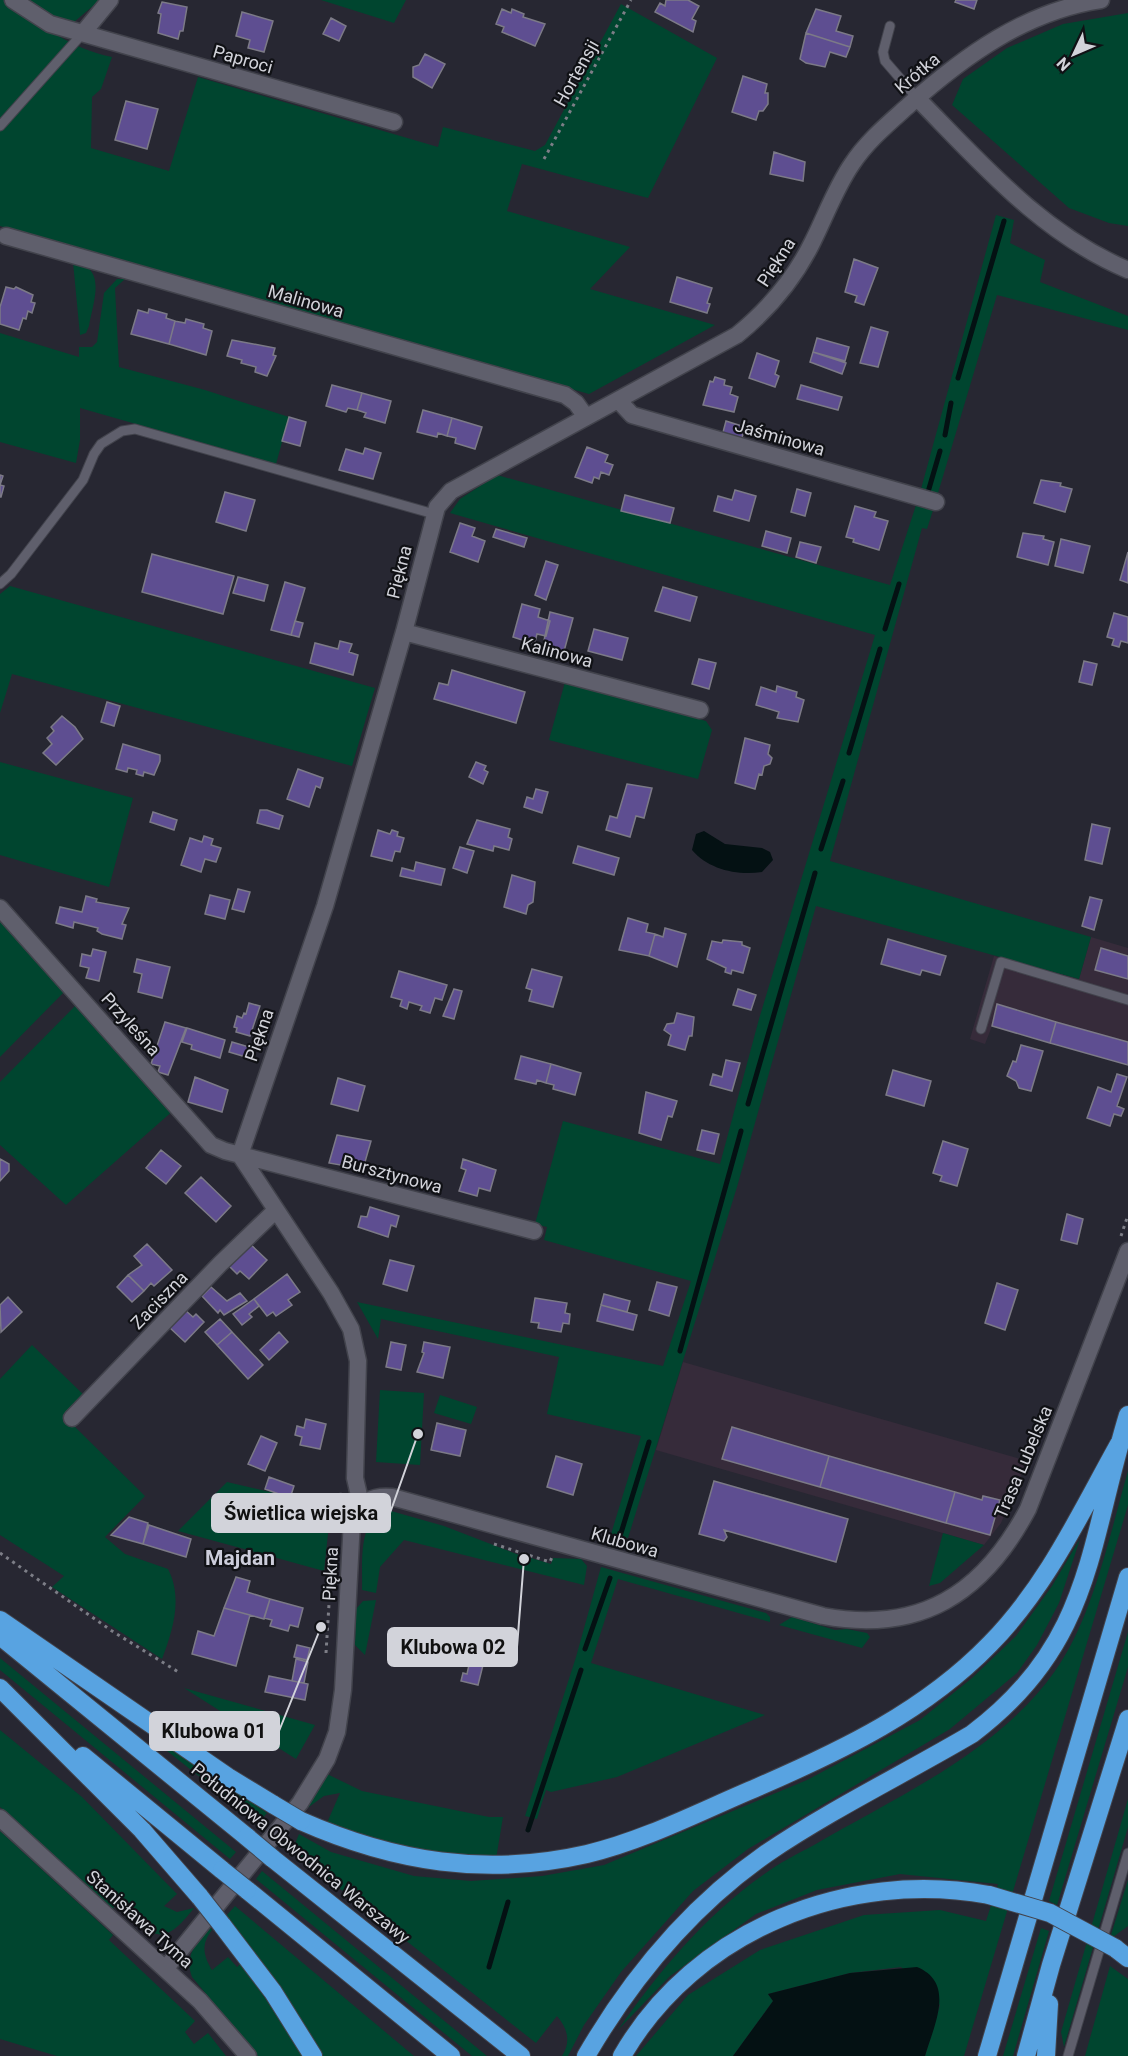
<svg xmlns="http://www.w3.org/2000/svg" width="1128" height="2056" font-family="Roboto,sans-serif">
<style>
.commercial{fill:#362b3a}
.green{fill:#00452f}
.water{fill:#041113}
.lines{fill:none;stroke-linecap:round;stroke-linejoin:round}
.stream{stroke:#041113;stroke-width:5}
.building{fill:#5e4e91;stroke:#7c7a87;stroke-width:1.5}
.service-casing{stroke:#42434c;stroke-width:11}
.minor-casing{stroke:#42434c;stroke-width:19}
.tertiary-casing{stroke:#42434c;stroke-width:19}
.motorway-casing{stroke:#42434c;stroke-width:20}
.path{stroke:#7d7e87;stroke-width:3;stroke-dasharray:3 4.5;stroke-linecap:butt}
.service{stroke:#5f5f6c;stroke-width:9}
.minor{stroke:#5f5f6c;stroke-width:16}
.tertiary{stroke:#5f5f6c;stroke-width:16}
.motorway{stroke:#58a3e1;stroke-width:18}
.motorway-bridge-casing{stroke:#42434c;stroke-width:20;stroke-linecap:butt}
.motorway-bridge{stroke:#58a3e1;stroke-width:18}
.labels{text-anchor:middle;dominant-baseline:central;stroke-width:4.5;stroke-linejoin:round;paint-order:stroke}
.street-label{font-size:18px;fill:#d2d3da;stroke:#101115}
.quarter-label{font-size:21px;font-weight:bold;fill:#cccddb;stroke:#101115}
.leader{fill:none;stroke:#d2d3da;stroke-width:2}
.callout-dot{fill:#d2d3da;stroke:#101115;stroke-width:2}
.callout{fill:#d2d3da;stroke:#d2d3da;stroke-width:2}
.callout-label{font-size:20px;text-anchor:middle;font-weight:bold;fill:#111}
</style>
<rect width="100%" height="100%" fill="#272732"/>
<path class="commercial" d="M1091 937 1128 948V1065L992 1026 985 1044 970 1039 994 956 1079 979Z
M683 1362 1024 1460 1023 1471 1001 1523 984 1545 656 1450Z"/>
<path class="green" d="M0 0H4C39 24 69 48 112 57L101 89 92 97 91 148 169 171 198 77 438 147 443 127 535 151 545 145 621 4 717 58 648 198 522 164 507 211 630 247 590 289 715 325 589 394 0 226Z
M26 0H100L74 22 48 15Z
M321 0H406L394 23Z
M1128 13V226L1109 223 1069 208 952 105 963 79 1007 48 1063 24Z
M996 215 1014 220 1010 243 1045 260 1040 282 1128 316V330L997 295 938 493 921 489Z
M73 262C108 267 93 302 89 326L86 333 80 335Z
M117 279H125L115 288 119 367 205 390 289 417 276 464 80 408V440L76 463 0 442V333L79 357V347H92L97 342 104 293Z
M497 475 890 585 917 502 934 507 927 529 922 528 830 861 1091 937 1079 979 816 906 737 1187 628 1538 611 1534 641 1436 547 1414 559 1357 381 1319 378 1339 357 1302 663 1366 691 1281 544 1240 547 1227 535 1224 563 1121 720 1164 759 1019 875 635 450 513 460 499Z
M10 586 375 688 352 766 12 674 0 713V594Z
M565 682 706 721 712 730 698 779 549 740Z
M0 762 133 798 109 887 0 855Z
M0 918 66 990 0 1057Z
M78 1003 175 1109 66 1205 0 1145V1082Z
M32 1345 86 1397 74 1426 145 1496 105 1537 125 1554 168 1569C183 1598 173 1630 162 1659L52 1587 64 1576 0 1535V1379Z
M380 1390 424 1393 420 1465 376 1462Z
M440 1395 477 1407 471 1424 434 1413Z
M1128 1471V1505L964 2056H925L940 2005 901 1967 850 1973 768 1994 773 2001 733 2056H636L688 1995 760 1950 864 1915 940 1910 986 1921 998 1884 900 1874 817 1890 756 1914 670 1976 618 2030C659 1971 705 1916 763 1875 779 1863 797 1854 814 1845 898 1796 998 1752 1055 1671 1093 1618 1110 1533 1128 1471Z
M227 1482 331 1506 324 1571 178 1531Z
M391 1511 444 1526 519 1555 518 1560 530 1562 531 1558 551 1564 553 1558 581 1559 587 1566 584 1585 404 1540 380 1567 376 1593 362 1590C363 1563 356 1515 391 1511Z
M943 1533 984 1545 940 1583 929 1586Z
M1080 1539 1059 1603 1037 1645 1017 1673 950 1729 748 1849 693 1891 621 1972 584 2025 568 2056H562C571 2042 568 2029 557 2016L536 2043 292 1851 299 1834 331 1852 414 1876 471 1881 542 1876 604 1865 807 1780 920 1720 972 1678 1016 1636 1052 1586Z
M601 1567 766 1613 770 1617V1622L618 1579 591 1663 765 1715 617 1777 551 1792 546 1790 537 1819 525 1816 576 1657Z
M376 1600 365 1655 355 1645 356 1609 363 1601Z
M792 1617 835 1630 847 1629 867 1633 870 1637 862 1648 779 1625Z
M1128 1632V1667L1057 1905 1049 1901Z
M0 1658 236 1852 230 1859 0 1670Z
M184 1688 315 1725 296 1759Z
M0 1730 82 1797 177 1894 164 1906 177 1912 194 1908C160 1952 153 1934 118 1904L112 1909 0 1807Z
M160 1738 267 1813 258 1823 157 1743Z
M327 1774 362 1791 489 1817H503L496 1859 401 1849 326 1825 340 1793 324 1796 306 1809Z
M1128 1799V1827L1064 2047 1061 2032Z
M0 1831 113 1935 109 1940 195 2021 185 2032 194 2044 208 2033 226 2056H57L0 2039Z
M262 1871 487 2056H472L256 1879Z
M1128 1880V1926L1113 1937 1111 1935Z
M235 1906 414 2056H322L226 1916Z
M210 1927 212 1930C201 1944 203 1955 212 1970L228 1957 237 1967 242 1963 303 2056H258L192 1977C184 1956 196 1943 210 1927Z
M1041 1928 1049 1931 1013 2056H1003Z
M1110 1966 1128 1979V2056H1085Z"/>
<path class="water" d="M704 831 725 844 762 848 770 852 773 860 762 872C737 876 708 869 692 850L696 834Z
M917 1967C956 1983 934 2025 925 2056H733L773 2001 768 1994 850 1973Z"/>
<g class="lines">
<path class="stream" d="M958 378 1004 221
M945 435 951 403
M928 492 940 451
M885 629 899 584
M849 753 880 649
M821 849 843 781
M748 1104 815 873
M680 1351 741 1131
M621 1533 649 1442
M585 1649 610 1578
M528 1830 581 1670
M489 1967 508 1902"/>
</g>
<path class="building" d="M666 0H688L699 6 692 19 696 21 693 32 655 12 660 3 665 6Z
M956 0H977L974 9 955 2Z
M162 2 187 7 183 31H180L178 39 158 33 161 14 158 13Z
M502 9 511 13 512 9 524 14 523 17 545 24 535 46 502 32 504 27 496 24Z
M816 9 841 16 836 31 853 36 850 47 806 33Z
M242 12 273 21 264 52 248 48 250 40 236 36Z
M331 18 346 26 339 41 323 34Z
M806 33 850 47 846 57 830 52 825 67 806 63 800 59Z
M425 54 445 64 432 88 413 77V67L419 65Z
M743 76 767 84 765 93H768V104L763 111H759L756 120 732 112Z
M126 101 158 109 147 149 115 140Z
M774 152 805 162 803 181 770 174Z
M854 259 878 268 864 305 855 302 857 296 845 292Z
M677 277 712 288 707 303 710 304 707 313 670 302Z
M6 287 14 289 16 287 33 295 31 302 35 303 32 313 28 311 26 319 23 318 19 330 0 324V307Z
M149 309 167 314 166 318 175 321 169 344 131 334 138 310 148 313Z
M186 319 204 324 203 328 212 331 206 355 169 344 175 321 185 323Z
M871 327 888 332 878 367 860 363Z
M817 338 849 347 845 361 813 352Z
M232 340 275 348 273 355 276 356 267 376 255 372 256 367 241 363 242 360 227 356Z
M813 352 846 363 842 374 810 362Z
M757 353 779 361 775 374 779 376 775 387 749 378Z
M715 377 725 380 724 385 732 387 730 394 738 397 734 412 703 405 710 381 713 382Z
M332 385 362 393 357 410 348 408 346 412 326 406Z
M801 385 842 397 838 410 797 399Z
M362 393 391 401 385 423 364 417 366 413 357 410Z
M423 410 452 418 447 436 438 433 437 437 417 432Z
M289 417 306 422 300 446 282 441Z
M452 418 482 427 475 449 455 443 456 438 447 436Z
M726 421 745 427 741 441 722 436Z
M587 447 608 455 605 462 613 465 609 475 601 472 599 479 594 477 592 483 575 477Z
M365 448 381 453 373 479 339 470 346 449 363 454Z
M0 475 3 476 0 485 4 486 1 497H0Z
M1041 480 1061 483 1060 486 1072 489 1065 512 1034 503Z
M797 489 811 493 805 516 791 512Z
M735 490 756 496 749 521 714 511 718 496 732 500Z
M225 492 255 500 246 531 216 522Z
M625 495 674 508 670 523 621 511Z
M855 506 876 512 874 517 888 521 879 550 853 542 854 539 846 537Z
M460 523 475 528 472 536 485 541 478 562 450 552Z
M496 529 527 538 524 547 493 537Z
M766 531 791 538 787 553 762 546Z
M1023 533 1044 536 1043 539 1054 542 1048 565 1017 557Z
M1061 539 1090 546 1083 573 1055 566Z
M800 542 821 547 816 563 796 557Z
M1128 552V583L1120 580Z
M152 554 234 576 223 614 142 592Z
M546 561 558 565 546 600 535 595Z
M238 577 268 585 264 601 233 593Z
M285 582 305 588 291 635 271 630Z
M663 587 697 597 690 621 655 611Z
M522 604 540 609 538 617 550 621 546 636 537 634 535 642 531 643 513 637Z
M550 612 573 618 563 655 542 650Z
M1114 613 1128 617V643L1121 641 1119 647 1112 645 1114 639 1107 637Z
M295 621 303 623 299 637 291 635Z
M594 629 628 638 622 660 588 651Z
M340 641 352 644 349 652 358 655 353 675 310 663 315 643 338 649Z
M699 659 716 663 709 689 692 684Z
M1084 661 1097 664 1092 685 1079 682Z
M452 670 525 692 516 723 434 699 439 683 448 685Z
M777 686 797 692 796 697 804 700 798 722 777 718 779 712 756 705 761 687 776 692Z
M107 702 120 706 114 726 101 722Z
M62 716 75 727 83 739 56 765 43 753 52 744 47 738 54 731 51 727Z
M745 738 770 745 768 754 772 758 770 764 764 766 762 775 759 774 755 789 735 783Z
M123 744 160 755V761L154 775 144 772 143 776 136 774 137 770 128 768 127 772 116 769Z
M476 762 486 766 484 770 488 772 483 784 469 777Z
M298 769 323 778 320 788 316 786 309 807 287 799Z
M627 784 652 788 644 818 636 816 630 837 606 830 610 816 617 818Z
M536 789 548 792 542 813 524 807 527 797 533 799Z
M260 810H267L283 816 279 829 257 823Z
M153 812 177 820 174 830 150 822Z
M477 820 510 829 508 837 512 839 509 850 494 846 493 851 467 844Z
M1092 824 1110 828 1102 864 1085 860Z
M378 830 390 834 392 830 398 832 397 836 404 838 400 852 395 851 392 861 371 856Z
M204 836 213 839 211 845 221 848 216 862 205 859 201 872 181 865 190 838 202 842Z
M578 846 619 858 614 875 573 863Z
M460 847 474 851 467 873 453 868Z
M416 862 445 869 441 885 400 876 402 868 414 871Z
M512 875 535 882 533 902 528 905 526 914 504 907Z
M238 889 250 892 244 912 232 909Z
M210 895 230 900 225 919 205 914Z
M86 896 97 899 96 902 129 908 122 924 126 925 122 939 102 934 97 931 98 928 74 922 73 928 56 923 60 907 82 912Z
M1090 897 1102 900 1094 930 1082 926Z
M628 918 648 924 646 932 655 934 649 956 619 950Z
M665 928 686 934 677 967 649 956 655 934 663 937Z
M888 939 946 956 940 975 922 970 920 975 881 964Z
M723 940 742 942V945L750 948 743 973 732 970 731 974 725 972 726 968 707 959 712 941 722 943Z
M1101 948 1128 956V979L1095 970Z
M93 949 106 952 99 981 86 978 89 968 80 966 82 954 91 956Z
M137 959 170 967 162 998 138 992 142 974 134 972Z
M532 969 562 977 553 1007 529 1001 532 990 526 988Z
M399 971 447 985 442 1000 435 998 430 1013 420 1010 422 1006 409 1002 407 1009 400 1006 402 1000 391 997Z
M454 989 462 991 454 1019 443 1016Z
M738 989 756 995 751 1010 733 1005Z
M249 1003 260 1006 250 1036 236 1032 237 1028 234 1027 237 1016 242 1018 244 1013 246 1014Z
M997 1004 1056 1022 1050 1043 992 1026Z
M677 1013 694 1017 692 1036H689L685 1050 668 1045 671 1035 664 1030 667 1024 674 1023Z
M165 1022 186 1028 168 1075 158 1072 160 1066 151 1064Z
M1056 1022 1128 1042V1065L1050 1043Z
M187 1028 225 1040 220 1058 191 1049 192 1045 182 1042Z
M232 1042 249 1047 246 1057 229 1052Z
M1021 1045 1043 1051 1031 1091 1019 1088 1016 1081 1007 1076 1013 1061 1016 1062Z
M521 1056 551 1064 546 1083 537 1080 536 1084 515 1079Z
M726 1060 740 1063 732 1091 710 1085 713 1074 722 1077Z
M551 1064 581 1073 575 1095 553 1089 554 1085 546 1083Z
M893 1070 931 1081 924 1106 886 1095Z
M1117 1074 1127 1077 1117 1106 1124 1109 1121 1116 1114 1114 1110 1126 1087 1118 1098 1087 1111 1092Z
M195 1077 228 1090 222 1112 188 1102Z
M338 1078 365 1086 358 1111 331 1104Z
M646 1092 677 1101 672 1117 668 1116 661 1140 639 1133Z
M702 1130 719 1134 714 1154 697 1150Z
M337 1135 371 1141 363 1169 329 1163Z
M943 1141 968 1149 957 1186 940 1181 942 1176 933 1173Z
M161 1150 181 1166 166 1184 146 1168Z
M0 1159 9 1164V1171L0 1181Z
M463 1159 496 1170 490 1191 479 1188 477 1196 459 1191 466 1170 461 1168Z
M201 1177 231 1206 216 1222 185 1193Z
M370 1207 399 1216 396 1227 391 1225 388 1237 358 1227 361 1216 367 1217Z
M1067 1214 1083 1219 1077 1244 1061 1240Z
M248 1242 267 1260 249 1279 240 1271 237 1274 227 1264Z
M147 1244 172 1270 154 1286 151 1283 144 1291 128 1275 142 1265 134 1256Z
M390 1260 414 1266 407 1291 383 1284Z
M287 1274 300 1292 288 1300 292 1305 276 1316 273 1312 267 1316 254 1299Z
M128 1275 144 1291 132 1302 117 1287Z
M657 1282 677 1287 669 1316 649 1310Z
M997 1283 1018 1290 1005 1330 985 1323Z
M211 1287 227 1301 240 1293 247 1301 224 1315 220 1310 218 1313 202 1296Z
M604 1294 630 1301 627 1312 601 1305Z
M8 1297 22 1312 1 1332 0 1305Z
M535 1298 567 1303 565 1313 570 1314 569 1324 563 1323 561 1332 538 1328 539 1323 531 1322Z
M254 1299 259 1306 249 1314 252 1317 242 1325 233 1314Z
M601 1305 637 1315 633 1330 597 1321Z
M185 1310 193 1317 196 1314 204 1322 185 1342 169 1327Z
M220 1319 232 1332 217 1345 205 1332Z
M232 1332 263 1365 248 1379 217 1345Z
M279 1332 288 1342 269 1360 260 1350Z
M391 1342 406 1345 401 1370 386 1367Z
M424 1342 450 1347 443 1378 417 1372 424 1353 422 1352Z
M306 1419 326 1424 320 1449 300 1445 302 1437 295 1435 297 1426 304 1428Z
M437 1423 466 1430 460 1456 431 1450Z
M732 1427 829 1456 820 1487 722 1459Z
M261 1436 277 1443 265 1471 248 1464Z
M556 1456 582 1464 573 1495 547 1487Z
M829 1456 955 1492 946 1523 820 1487Z
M269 1477 294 1486 290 1498 265 1489Z
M714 1481 848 1519 836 1562 724 1530 727 1537 724 1541 699 1534Z
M955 1492 982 1500 983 1496 1000 1500 990 1535 946 1523Z
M129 1517 148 1523 143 1544 111 1535Z
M149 1525 191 1539 186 1557 143 1544Z
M236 1577 250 1581 247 1592 270 1599 264 1619 224 1608Z
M270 1599 303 1608 298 1627 290 1625 288 1631 270 1626 272 1620 264 1618Z
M224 1608 250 1615 236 1666 192 1654 198 1631 214 1636Z
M297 1645 310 1648 307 1660 294 1657Z
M473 1649 486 1653 478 1685 461 1681 463 1673 467 1674 469 1665 465 1664 467 1655 471 1656Z
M296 1659 308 1662 304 1683 292 1681Z
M269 1676 308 1684 305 1700 265 1692Z"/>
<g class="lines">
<defs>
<path id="service" d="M890 26 883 52 885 61 917 98
M0 126 83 33
M0 584 11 574 83 480 94 454 101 444 122 431 135 429 434 514
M981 1029 1001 962 1128 1000
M1068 2056 1128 1853"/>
<path id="minor" d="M13 0 50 24 394 122
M83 33 110 0
M917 98C981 163 1042 234 1128 270
M6 236 565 395 576 403 586 417
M618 400 632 415 936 502
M404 632 700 710
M0 908 211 1145 225 1151 534 1231
M72 1418 220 1264 275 1211
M361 1504 355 1478 358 1361 351 1329 331 1293 240 1155 325 906 404 632 437 507 451 491 737 335C769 309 795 278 813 241 826 215 836 187 852 164 867 141 889 123 909 105 964 56 1026 11 1101 0"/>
<path id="tertiary" d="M0 1818 200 2001 248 2056
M166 1968 300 1803 327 1759 337 1732 343 1690 352 1520C362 1502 371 1495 392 1497L823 1616C920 1634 983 1594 1028 1509L1128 1251"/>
<path id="motorway" d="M0 1620 228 1777 274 1805
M0 1636 247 1837
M0 1688 142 1830 200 1897
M83 1756 222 1870
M301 1821C394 1862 486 1877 587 1854 646 1840 703 1810 758 1787 843 1750 925 1711 990 1644 1047 1586 1080 1514 1119 1444
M272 1858 521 2056
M247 1890 451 2056
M222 1925 273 1992 313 2056
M1115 1948 1128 1958
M586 2056C632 1977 691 1906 767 1853 832 1809 904 1774 972 1734 1092 1644 1088 1546 1128 1415
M622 2056C695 1929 849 1869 989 1895
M987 2056 1128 1577
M1026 2056 1051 1965 1128 1719
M1046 2056 1049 2004"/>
</defs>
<use href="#service" class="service-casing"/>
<use href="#minor" class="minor-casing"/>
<use href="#tertiary" class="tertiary-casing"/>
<use href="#motorway" class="motorway-casing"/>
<path class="path" d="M544 159 631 0
M1121 1236 1128 1215
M339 1507 340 1492
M494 1544 550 1562 552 1557
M0 1553 112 1631 180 1673
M326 1653 330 1588"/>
<use href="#service" class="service"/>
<use href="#minor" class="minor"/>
<use href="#tertiary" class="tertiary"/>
<use href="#motorway" class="motorway"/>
<defs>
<path id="motorway-bridge" d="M274 1805 301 1821
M247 1837 272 1858
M222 1870 247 1890
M989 1895 1050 1913 1115 1948
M200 1897 222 1925"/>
</defs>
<use href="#motorway-bridge" class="motorway-bridge-casing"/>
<use href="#motorway-bridge" class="motorway-bridge"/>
</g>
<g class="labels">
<g class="street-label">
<text transform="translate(243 59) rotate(16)">Paproci</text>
<text transform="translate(576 73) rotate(-61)">Hortensji</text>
<text transform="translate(917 73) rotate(-40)">Krótka</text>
<text transform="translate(776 262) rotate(-57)">Piękna</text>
<text transform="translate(306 301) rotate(16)">Malinowa</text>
<text transform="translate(780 437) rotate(16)">Jaśminowa</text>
<text transform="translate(399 572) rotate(-76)">Piękna</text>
<text transform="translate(557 652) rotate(15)">Kalinowa</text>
<text transform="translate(131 1024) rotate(48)">Przyleśna</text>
<text transform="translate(259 1035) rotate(-71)">Piękna</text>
<text transform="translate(392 1174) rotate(15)">Bursztynowa</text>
<text transform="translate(159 1300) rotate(-46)">Zaciszna</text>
<text transform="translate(1023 1462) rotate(-67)">Trasa Lubelska</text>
<text transform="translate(625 1542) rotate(16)">Klubowa</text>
<text transform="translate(330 1574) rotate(-87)">Piękna</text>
<text transform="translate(301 1853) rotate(39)">Południowa Obwodnica Warszawy</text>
<text transform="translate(140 1919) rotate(42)">Stanisława Tyma</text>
</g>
<g class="quarter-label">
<text x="240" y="1558">Majdan</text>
</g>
</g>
<path class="leader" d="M418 1434L390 1513M524 1559L517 1647M321 1627L279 1731"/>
<g class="callout-dot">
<circle cx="418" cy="1434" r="6"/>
<circle cx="524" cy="1559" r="6"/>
<circle cx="321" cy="1627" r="6"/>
</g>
<g class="callout">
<rect x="212" y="1494" width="178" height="38" rx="6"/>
<rect x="388" y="1628" width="129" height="38" rx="6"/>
<rect x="150" y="1712" width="129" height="38" rx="6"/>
</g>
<g class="callout-label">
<text x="301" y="1520">Świetlica wiejska</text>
<text x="453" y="1654">Klubowa 02</text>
<text x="214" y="1738">Klubowa 01</text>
</g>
<g transform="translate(1074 54) rotate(226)" stroke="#101115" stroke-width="4.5" paint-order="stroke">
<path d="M0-4.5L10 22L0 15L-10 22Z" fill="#d2d3da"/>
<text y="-9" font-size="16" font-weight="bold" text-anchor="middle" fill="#d2d3da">N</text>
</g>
</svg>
